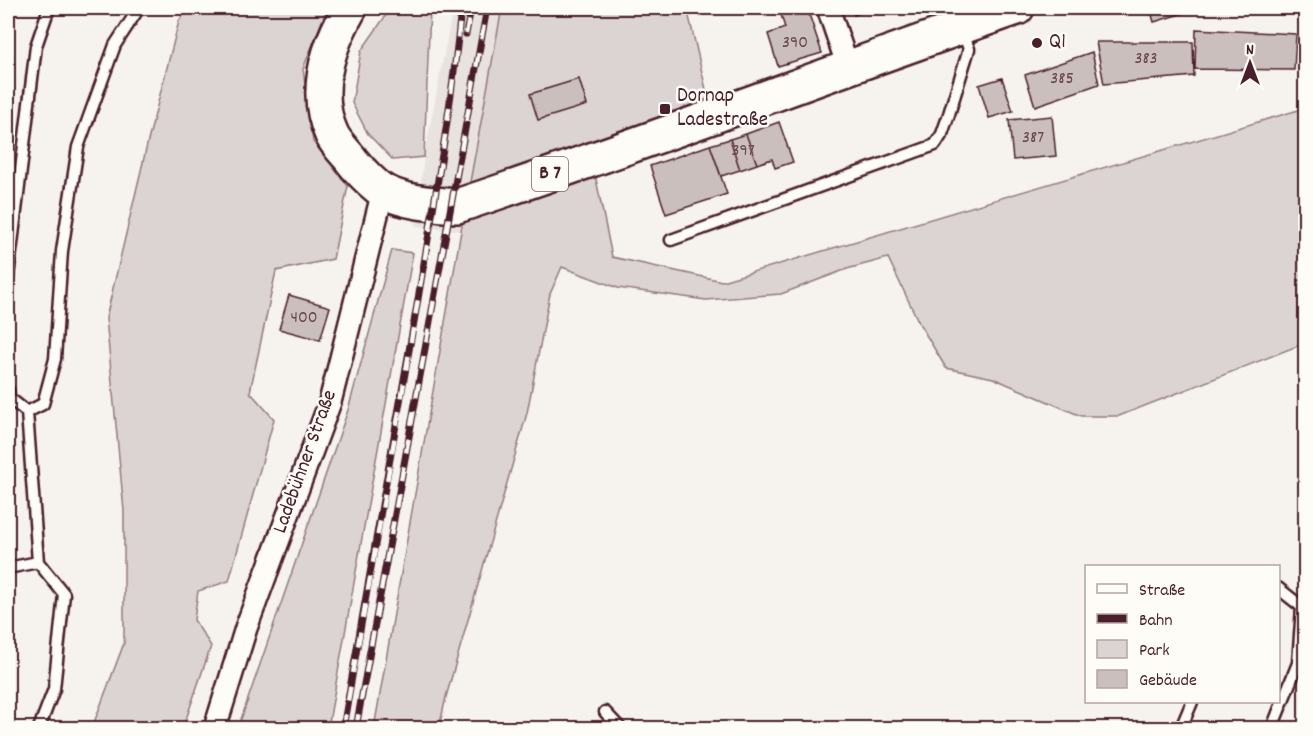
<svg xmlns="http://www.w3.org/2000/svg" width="1313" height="736" font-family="Dekko,sans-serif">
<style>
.built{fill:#e9e3e0}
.green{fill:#dcd4d2;stroke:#937a7e;stroke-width:1.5}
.building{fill:#cbbfbe;stroke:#4a1f2b;stroke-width:1.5}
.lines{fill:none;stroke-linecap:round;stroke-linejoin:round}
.lane-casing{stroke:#4a1f2b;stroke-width:15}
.street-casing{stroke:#4a1f2b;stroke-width:26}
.primary-casing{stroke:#4a1f2b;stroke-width:38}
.lane{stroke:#fdfcf7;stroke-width:10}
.street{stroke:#fdfcf7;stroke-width:21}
.primary{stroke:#fdfcf7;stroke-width:33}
.rail-casing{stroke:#4a1f2b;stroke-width:7}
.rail{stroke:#fdfcf7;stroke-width:4.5;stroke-dasharray:14;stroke-linecap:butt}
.poi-dot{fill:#4a1f2b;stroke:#fdfcf7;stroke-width:2}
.labels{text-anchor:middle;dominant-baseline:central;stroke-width:5;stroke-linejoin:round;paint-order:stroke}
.number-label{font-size:18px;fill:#6a4750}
.shield{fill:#fdfcf7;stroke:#806168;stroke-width:1.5}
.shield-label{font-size:20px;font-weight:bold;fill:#4a1f2b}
.poi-label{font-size:21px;fill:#4a1f2b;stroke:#fdfcf7;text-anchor:start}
.street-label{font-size:21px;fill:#4a1f2b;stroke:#fdfcf7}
</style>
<rect width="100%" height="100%" fill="#f6f3ef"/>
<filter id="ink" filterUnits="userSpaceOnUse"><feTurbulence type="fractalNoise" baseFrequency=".0167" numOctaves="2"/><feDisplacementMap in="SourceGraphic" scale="12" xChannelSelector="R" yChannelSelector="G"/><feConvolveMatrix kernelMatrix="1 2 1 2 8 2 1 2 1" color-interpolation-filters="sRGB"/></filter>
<g filter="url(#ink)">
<path class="built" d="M453 8H506L461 231 415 226 424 157Z"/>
<path class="green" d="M187 8H327L303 69 313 142 348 186 333 259 276 271 250 392 274 419 229 581 198 591 194 620 211 646 183 728H92L124 643V511L106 318 148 141 179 21Z
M391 8H430L424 157 393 160 368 134 352 103 361 51Z
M502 8H687L708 98 595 174 612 257 722 281 1305 108V343L1119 416H1081L993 378 946 368 920 325 888 258 847 269 781 294 706 300 618 288 562 267 550 294 527 413 446 697 439 728H374L461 231Z
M392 250 413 253 328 728H238L348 410Z"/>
<path class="building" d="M779 8H807L822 53 778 66 768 34 785 28Z
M852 8H862L863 12 854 15Z
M1150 8H1200L1154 22Z
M1196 29 1296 34 1294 70 1195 69Z
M1096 42H1193L1194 76 1104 84Z
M1092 52 1099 84 1035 106 1025 75Z
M1002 78 1013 111 989 118 979 85Z
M579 79 587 105 538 120 530 94Z
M1052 116 1056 156 1013 160 1009 120Z
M779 122 793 162 775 168 772 159 757 164 746 134Z
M746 134 757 164 740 170 730 139Z
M730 139 740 170 721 176 710 145Z
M710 145 727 194 666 214 650 166Z
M289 295 330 307 320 340 279 329Z"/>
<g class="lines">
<defs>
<path id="lane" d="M671 240 935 145 942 134 949 114 969 49 954 8
M8 277 36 46 49 8
M8 389 9 398 27 412 43 404 55 359 62 251 78 147 115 45 139 8
M27 412 38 562
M8 568 38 562 64 594 54 689 39 728
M605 712 620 728
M1181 728 1192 702
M1272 728 1298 663 1302 607 1278 588"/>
<path id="street" d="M828 8 848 67
M215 728 246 628 330 402 383 191"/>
<path id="primary" d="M350 8C328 46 312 92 332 135 336 143 343 150 349 157 356 167 375 187 385 192 408 203 433 204 457 206 645 144 830 72 1017 8"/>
</defs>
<use href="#lane" class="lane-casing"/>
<use href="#street" class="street-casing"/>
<use href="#primary" class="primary-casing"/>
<use href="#lane" class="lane"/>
<use href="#street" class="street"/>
<use href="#primary" class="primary"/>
<defs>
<path id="rail" d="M466 34 471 8
M343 728C369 586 394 443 418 299 434 202 452 106 461 8
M356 728 487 8"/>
</defs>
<use href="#rail" class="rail-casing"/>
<use href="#rail" class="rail"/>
</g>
</g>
<g class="poi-dot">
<circle cx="1037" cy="43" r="6"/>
<rect x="659" y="103" width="12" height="12" rx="3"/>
</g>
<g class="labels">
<g class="number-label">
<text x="795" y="43">390</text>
<text x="1146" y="59">383</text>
<text x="1062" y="79">385</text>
<text x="1033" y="138">387</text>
<text x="743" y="151">397</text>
<text x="304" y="318">400</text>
</g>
<rect class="shield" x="532" y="157" width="36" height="34" rx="4.5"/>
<g class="shield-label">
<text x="550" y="174">B 7</text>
</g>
<g class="poi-label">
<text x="1049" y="43">Q1</text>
<text x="677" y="97">Dornap<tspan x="677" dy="24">Ladestraße</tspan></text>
</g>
<g class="street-label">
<text transform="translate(306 462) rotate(-70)">Ladebühner Straße</text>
</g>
</g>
<rect width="1313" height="736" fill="none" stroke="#fdfcf7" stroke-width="30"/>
<rect x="15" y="15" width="1283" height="706" fill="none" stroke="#4a1f2b" stroke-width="2" filter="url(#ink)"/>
<rect x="1085" y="565" width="195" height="138" fill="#fdfcf7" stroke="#b5a4a5" stroke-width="1.5"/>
<rect x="1097" y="584" width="30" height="9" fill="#fdfcf7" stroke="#b5a4a5" stroke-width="1.5"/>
<text x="1139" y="595" font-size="18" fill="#4a1f2b">Straße</text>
<rect x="1097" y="614" width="30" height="9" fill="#4a1f2b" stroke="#b5a4a5" stroke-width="1.5"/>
<text x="1139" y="625" font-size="18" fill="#4a1f2b">Bahn</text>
<rect x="1097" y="640" width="30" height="18" fill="#dcd4d2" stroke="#b5a4a5" stroke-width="1.5"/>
<text x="1139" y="655" font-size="18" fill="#4a1f2b">Park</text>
<rect x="1097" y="670" width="30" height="18" fill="#cbbfbe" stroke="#b5a4a5" stroke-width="1.5"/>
<text x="1139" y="685" font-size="18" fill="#4a1f2b">Gebäude</text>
<g transform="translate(1250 63)" stroke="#fdfcf7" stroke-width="4.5" paint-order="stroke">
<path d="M0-4.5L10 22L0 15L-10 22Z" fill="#4a1f2b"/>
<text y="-9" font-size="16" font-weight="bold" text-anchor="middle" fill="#4a1f2b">N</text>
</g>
</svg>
